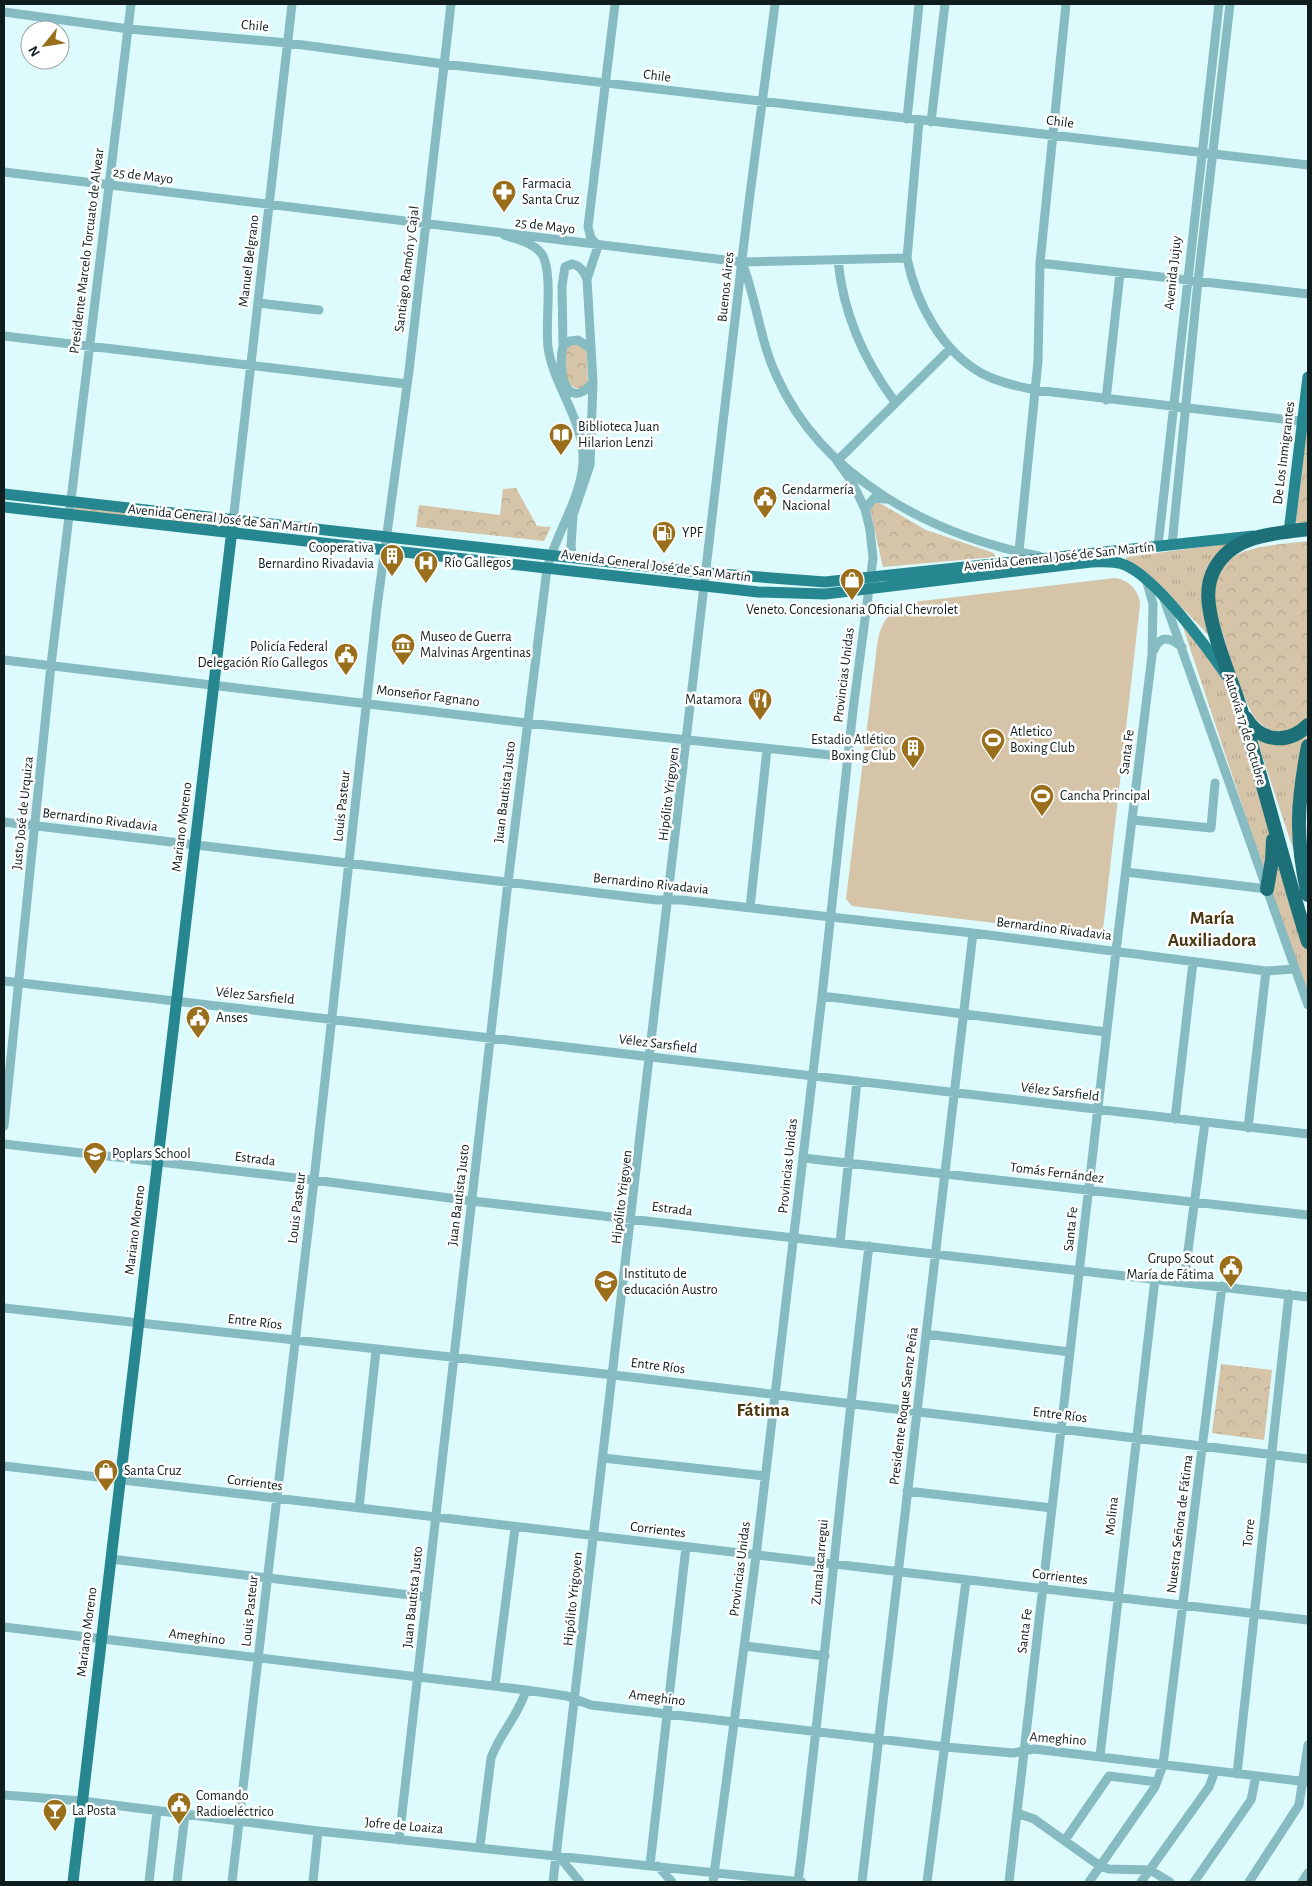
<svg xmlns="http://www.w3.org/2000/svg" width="1312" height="1886" font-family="'Alegreya Sans',sans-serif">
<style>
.grass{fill:url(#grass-tufts)}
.park{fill:url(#park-crowns)}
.pitch{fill:#d5c4a8}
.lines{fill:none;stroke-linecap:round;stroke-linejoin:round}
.minor{stroke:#85bbc1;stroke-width:9}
.major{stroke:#268790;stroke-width:11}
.highway{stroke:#1d7078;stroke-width:14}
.labels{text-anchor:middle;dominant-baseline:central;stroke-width:5;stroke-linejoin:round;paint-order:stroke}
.street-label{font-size:14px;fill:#0f1d1e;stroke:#fff}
.poi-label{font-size:14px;fill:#0f1d1e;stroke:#fff;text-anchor:start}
.district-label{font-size:19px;font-weight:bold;fill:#4c3812;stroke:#fff}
</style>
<defs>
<pattern id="grass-tufts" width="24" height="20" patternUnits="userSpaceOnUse" patternTransform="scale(1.25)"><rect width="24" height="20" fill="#d5c4a8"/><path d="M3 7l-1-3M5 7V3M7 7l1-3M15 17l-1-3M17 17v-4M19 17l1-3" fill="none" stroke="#b6a890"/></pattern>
<pattern id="park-crowns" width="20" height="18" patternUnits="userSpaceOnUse" patternTransform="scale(1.25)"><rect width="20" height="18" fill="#d5c4a8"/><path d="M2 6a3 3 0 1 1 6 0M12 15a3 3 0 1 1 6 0" fill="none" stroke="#b6a890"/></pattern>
</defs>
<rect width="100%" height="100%" fill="#ddfafd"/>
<path class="grass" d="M1233 543 1213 640C1186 611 1160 584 1127 562L1126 557Z
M1182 624 1223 678 1231 695 1268 817 1270 841 1266 877Z
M1255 734 1301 739 1307 735 1301 766 1295 855Z
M1277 852 1308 952V994L1270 889Z"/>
<path class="park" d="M576 343 587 351 588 381 582 388H575L567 382 564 366 567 347Z
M1307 427H1308V525L1295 527Z
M516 488 537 526 551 527 544 541 416 527 419 505 500 515 503 489Z
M878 502 926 530 994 553 995 557 883 567 870 510 874 503Z
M75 507 227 523V528L75 514Z
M1308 541V716C1295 734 1271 738 1256 719 1243 703 1227 646 1220 625 1198 547 1250 548 1308 541Z
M1221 1364 1272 1370 1264 1440 1212 1433Z"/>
<path class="pitch" d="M1115 578C1129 580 1139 590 1140 605L1103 930 1096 935 852 906 846 899 877 646C880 622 889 609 913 602Z"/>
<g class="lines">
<path class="minor" d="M4 12 129 29 288 43 444 64 1308 165
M907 119 919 4
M919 121 907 258C916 303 942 352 983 374 1000 383 1018 386 1035 390L1308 422
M931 122 945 4
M4 172 742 262 907 258
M598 246 591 238 588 227 615 4
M838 260C843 314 863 359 895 402
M1040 263 1308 294
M743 265C757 302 760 341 777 377 823 479 934 536 1039 556
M258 303 319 310
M4 336 407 384
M563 346 562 286 565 267 572 264C581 266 583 271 587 279
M590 348 578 340 570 341 563 346C557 369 566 415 593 382
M1106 400 1120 273
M837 461 950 349
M865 509 874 498 886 499
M233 521 292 4
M1172 545 1198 281 1230 4
M1158 546 1219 4
M573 557 571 547 573 515 590 465 593 382 587 279 598 246
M1018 561 1038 361 1040 263 1066 4
M1164 599 1308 1005
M1154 650C1161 634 1170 638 1182 647
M4 660 527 723 849 757
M1133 820 1211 828 1215 783
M4 822 657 900H681L973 933 1266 971 1295 969
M1126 872 1267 889
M750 908 767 749
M4 981 1308 1134
M822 996 1106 1032
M1175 1119 1193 962
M4 1126 51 665 131 4
M1248 1128 1266 971
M4 1144 314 1180 472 1201 1308 1297
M803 1158 1308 1215
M840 1243 857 1081
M1184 1281 1205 1122
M4 1308 614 1375 1308 1459
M926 1334 1070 1352
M603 1458 765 1476
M4 1466 1308 1620
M907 1491 1052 1508
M359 1508 376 1350
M111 1559 427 1597
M4 1627 526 1690 567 1696 591 1705 946 1747 1013 1753 1034 1749 1308 1782
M745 1646 825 1656
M495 1686 515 1528
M1100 1756 1155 1279
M1237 1774 1289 1294
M4 1795 82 1801 318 1831 802 1882
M1017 1813 1034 1819 1100 1866 1109 1869 1150 1870 1170 1882
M399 1840 508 882 547 569C556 533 581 499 583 462 585 421 553 386 548 347 545 321 553 278 543 256 536 243 516 239 504 235
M1065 1840 1109 1776 1157 1782
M480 1846 491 1758C500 1733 519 1715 526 1690
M557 1854 580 1882
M650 1865 686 1547
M658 1866 672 1882
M149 1882 157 1811
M177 1882 185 1814
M232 1882 314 1180 377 607 409 371 451 4
M313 1882 318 1831
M553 1882C619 1344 680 806 741 268 751 180 764 92 775 4
M713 1882 756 1556 822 996 853 710 873 558 870 530 865 509 852 482 837 461
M798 1882C825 1670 843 1458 869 1246
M862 1882 973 933
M927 1882 966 1581
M1009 1882 1116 951 1152 655 1153 604 1146 579
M1089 1882 1155 1787 1163 1765 1222 1286
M1141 1882 1209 1787 1215 1771
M1194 1882 1251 1800 1256 1776
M1249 1882 1299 1805 1308 1745
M1302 1882 1308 1873"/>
<path class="major" d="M4 494 708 573 825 582 1253 536
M4 507 758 592 825 594 1091 562C1102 562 1114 560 1125 565 1156 578 1206 646 1226 675
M1289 532 1308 377
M73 1882 233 521"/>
<path class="highway" d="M1308 529C1275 534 1234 534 1215 568 1207 582 1207 597 1210 612 1216 647 1232 679 1242 713 1265 789 1284 866 1308 942
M1246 718C1260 742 1288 745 1308 725
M1308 746C1297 803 1295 838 1308 895
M1267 889 1272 860 1273 840"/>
</g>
<defs>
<symbol id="pharmacy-pin" viewBox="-11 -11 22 30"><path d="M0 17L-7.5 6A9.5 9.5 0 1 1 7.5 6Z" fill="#996f1c" stroke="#fff"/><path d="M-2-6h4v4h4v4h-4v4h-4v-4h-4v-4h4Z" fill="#fff"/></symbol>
<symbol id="library-pin" viewBox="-11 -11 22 30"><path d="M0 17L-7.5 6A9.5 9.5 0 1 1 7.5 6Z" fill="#996f1c" stroke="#fff"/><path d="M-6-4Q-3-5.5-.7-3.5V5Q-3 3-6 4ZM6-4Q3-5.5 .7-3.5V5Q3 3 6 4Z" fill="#fff"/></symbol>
<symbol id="civic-pin" viewBox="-11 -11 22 30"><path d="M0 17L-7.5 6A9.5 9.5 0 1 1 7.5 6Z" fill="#996f1c" stroke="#fff"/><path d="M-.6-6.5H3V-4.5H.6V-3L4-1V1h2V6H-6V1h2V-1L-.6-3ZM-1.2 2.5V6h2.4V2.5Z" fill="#fff"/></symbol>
<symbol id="fuel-pin" viewBox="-11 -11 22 30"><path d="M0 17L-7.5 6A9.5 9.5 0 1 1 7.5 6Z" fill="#996f1c" stroke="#fff"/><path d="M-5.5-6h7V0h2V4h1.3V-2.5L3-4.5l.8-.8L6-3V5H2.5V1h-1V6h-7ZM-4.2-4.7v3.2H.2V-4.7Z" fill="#fff"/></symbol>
<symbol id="building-pin" viewBox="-11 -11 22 30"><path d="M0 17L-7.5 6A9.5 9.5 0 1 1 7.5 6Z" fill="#996f1c" stroke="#fff"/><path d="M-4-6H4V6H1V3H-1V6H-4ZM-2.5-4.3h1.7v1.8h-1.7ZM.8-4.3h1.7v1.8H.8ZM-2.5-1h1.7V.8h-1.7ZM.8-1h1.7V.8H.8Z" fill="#fff"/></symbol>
<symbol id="hospital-pin" viewBox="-11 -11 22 30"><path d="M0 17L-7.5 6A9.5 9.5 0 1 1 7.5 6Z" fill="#996f1c" stroke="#fff"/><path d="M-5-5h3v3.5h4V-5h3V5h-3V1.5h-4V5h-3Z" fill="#fff"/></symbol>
<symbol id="shop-pin" viewBox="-11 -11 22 30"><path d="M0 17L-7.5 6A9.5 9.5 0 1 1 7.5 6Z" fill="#996f1c" stroke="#fff"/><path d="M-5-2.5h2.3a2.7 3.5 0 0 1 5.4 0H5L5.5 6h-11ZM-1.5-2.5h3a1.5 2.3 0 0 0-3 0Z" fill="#fff"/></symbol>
<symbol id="museum-pin" viewBox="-11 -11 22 30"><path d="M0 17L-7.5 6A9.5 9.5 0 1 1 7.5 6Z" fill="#996f1c" stroke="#fff"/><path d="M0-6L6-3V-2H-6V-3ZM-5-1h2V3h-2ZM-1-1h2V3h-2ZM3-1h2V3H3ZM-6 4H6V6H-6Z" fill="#fff"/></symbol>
<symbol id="restaurant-pin" viewBox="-11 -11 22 30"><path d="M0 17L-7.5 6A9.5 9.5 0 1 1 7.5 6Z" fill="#996f1c" stroke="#fff"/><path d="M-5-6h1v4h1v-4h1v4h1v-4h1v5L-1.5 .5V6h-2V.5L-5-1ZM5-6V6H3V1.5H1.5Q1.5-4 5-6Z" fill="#fff"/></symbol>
<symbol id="stadium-pin" viewBox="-11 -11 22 30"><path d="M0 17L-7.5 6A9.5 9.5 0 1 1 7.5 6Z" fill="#996f1c" stroke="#fff"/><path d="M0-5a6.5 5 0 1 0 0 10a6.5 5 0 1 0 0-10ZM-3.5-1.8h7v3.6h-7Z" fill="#fff"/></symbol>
<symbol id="school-pin" viewBox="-11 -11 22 30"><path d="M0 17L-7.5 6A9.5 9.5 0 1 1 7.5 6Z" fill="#996f1c" stroke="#fff"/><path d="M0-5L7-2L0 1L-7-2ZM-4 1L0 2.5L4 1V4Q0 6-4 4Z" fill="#fff"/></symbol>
<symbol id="bar-pin" viewBox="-11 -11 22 30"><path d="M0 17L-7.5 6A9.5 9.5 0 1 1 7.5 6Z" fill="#996f1c" stroke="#fff"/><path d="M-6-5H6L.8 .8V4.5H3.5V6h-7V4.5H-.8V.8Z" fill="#fff"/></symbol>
</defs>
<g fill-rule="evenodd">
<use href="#pharmacy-pin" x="490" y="178" width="28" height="38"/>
<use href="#library-pin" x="547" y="421" width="28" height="38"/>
<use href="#civic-pin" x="751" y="484" width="28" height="38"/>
<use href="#fuel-pin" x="650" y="519" width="28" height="38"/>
<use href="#building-pin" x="378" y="542" width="28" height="38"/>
<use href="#hospital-pin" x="412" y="549" width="28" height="38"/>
<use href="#shop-pin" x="838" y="566" width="28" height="38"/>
<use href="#museum-pin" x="389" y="631" width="28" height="38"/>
<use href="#civic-pin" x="332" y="641" width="28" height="38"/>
<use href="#restaurant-pin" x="746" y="686" width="28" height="38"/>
<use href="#stadium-pin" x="979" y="726" width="28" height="38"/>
<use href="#building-pin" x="899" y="734" width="28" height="38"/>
<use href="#stadium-pin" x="1028" y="782" width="28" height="38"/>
<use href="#civic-pin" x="184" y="1004" width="28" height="38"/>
<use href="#school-pin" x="81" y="1140" width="28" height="38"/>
<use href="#civic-pin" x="1217" y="1253" width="28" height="38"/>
<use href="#school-pin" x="592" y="1268" width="28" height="38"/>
<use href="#shop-pin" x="92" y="1457" width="28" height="38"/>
<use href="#civic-pin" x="165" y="1790" width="28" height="38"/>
<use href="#bar-pin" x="41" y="1797" width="28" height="38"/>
</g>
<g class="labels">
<g class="street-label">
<text transform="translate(255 26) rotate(5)">Chile</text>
<text transform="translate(657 76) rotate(7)">Chile</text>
<text transform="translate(1060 122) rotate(7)">Chile</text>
<text transform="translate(143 176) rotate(7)">25 de Mayo</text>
<text transform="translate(545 226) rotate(7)">25 de Mayo</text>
<text transform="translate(87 251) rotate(-83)">Presidente Marcelo Torcuato de Alvear</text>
<text transform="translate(249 261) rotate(-83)">Manuel Belgrano</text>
<text transform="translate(407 269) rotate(-83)">Santiago Ramón y Cajal</text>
<text transform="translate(1173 273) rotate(-84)">Avenida Jujuy</text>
<text transform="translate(726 287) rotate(-84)">Buenos Aires</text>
<text transform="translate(1284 453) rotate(-83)">De Los Inmigrantes</text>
<text transform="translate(223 519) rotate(6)">Avenida General José de San Martín</text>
<text transform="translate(1059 557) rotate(-6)">Avenida General José de San Martín</text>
<text transform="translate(656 566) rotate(7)">Avenida General José de San Martín</text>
<text transform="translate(844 675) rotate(-83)">Provincias Unidas</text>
<text transform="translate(428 696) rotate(7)">Monseñor Fagnano</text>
<text transform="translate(1245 729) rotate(73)">Autovía 17 de Octubre</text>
<text transform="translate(1127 752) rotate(-83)">Santa Fe</text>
<text transform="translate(505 792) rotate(-83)">Juan Bautista Justo</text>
<text transform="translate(669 794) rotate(-83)">Hipólito Yrigoyen</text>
<text transform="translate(342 806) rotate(-84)">Louis Pasteur</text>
<text transform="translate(23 813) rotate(-84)">Justo José de Urquiza</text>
<text transform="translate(100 820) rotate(7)">Bernardino Rivadavia</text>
<text transform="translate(182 827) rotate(-83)">Mariano Moreno</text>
<text transform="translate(651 884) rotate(6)">Bernardino Rivadavia</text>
<text transform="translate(1054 929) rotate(7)">Bernardino Rivadavia</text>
<text transform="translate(255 996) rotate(6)">Vélez Sarsfield</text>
<text transform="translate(658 1044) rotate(7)">Vélez Sarsfield</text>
<text transform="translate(1060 1092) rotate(7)">Vélez Sarsfield</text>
<text transform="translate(255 1159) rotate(7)">Estrada</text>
<text transform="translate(788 1166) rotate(-84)">Provincias Unidas</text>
<text transform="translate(1057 1173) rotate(7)">Tomás Fernández</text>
<text transform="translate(459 1195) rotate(-83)">Juan Bautista Justo</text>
<text transform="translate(622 1197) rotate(-83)">Hipólito Yrigoyen</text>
<text transform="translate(297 1208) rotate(-83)">Louis Pasteur</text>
<text transform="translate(672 1209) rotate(7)">Estrada</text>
<text transform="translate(1071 1229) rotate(-84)">Santa Fe</text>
<text transform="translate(135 1230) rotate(-83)">Mariano Moreno</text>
<text transform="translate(255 1322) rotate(7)">Entre Ríos</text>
<text transform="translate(658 1366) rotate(7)">Entre Ríos</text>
<text transform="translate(904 1406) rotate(-83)">Presidente Roque Saenz Peña</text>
<text transform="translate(1060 1415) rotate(7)">Entre Ríos</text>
<text transform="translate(255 1483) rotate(7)">Corrientes</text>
<text transform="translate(1112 1516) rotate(-84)">Molina</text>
<text transform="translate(1180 1524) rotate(-83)">Nuestra Señora de Fátima</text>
<text transform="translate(658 1530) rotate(7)">Corrientes</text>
<text transform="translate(1249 1533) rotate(-84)">Torre</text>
<text transform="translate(820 1562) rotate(-85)">Zumalacarregui</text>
<text transform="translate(740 1569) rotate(-83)">Provincias Unidas</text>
<text transform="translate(1060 1577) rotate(7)">Corrientes</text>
<text transform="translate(413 1597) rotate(-84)">Juan Bautista Justo</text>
<text transform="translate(573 1599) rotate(-84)">Hipólito Yrigoyen</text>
<text transform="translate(250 1611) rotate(-84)">Louis Pasteur</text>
<text transform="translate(1025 1631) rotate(-83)">Santa Fe</text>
<text transform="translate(87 1632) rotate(-83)">Mariano Moreno</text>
<text transform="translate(197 1637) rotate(7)">Ameghino</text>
<text transform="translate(657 1698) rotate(7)">Ameghino</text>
<text transform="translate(1058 1739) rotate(4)">Ameghino</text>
<text transform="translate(404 1826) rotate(5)">Jofre de Loaiza</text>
</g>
<g class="poi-label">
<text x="522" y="184">Farmacia<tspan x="522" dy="16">Santa Cruz</tspan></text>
<text x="578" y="427">Biblioteca Juan<tspan x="578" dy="16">Hilarion Lenzi</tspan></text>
<text x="782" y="490">Gendarmería<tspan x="782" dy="16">Nacional</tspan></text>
<text x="682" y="533">YPF</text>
<text x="374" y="548" text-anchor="end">Cooperativa<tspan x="374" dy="16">Bernardino Rivadavia</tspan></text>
<text x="444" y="563">Río Gallegos</text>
<text x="852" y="610" text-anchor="middle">Veneto. Concesionaria Oficial Chevrolet</text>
<text x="420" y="637">Museo de Guerra<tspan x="420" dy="16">Malvinas Argentinas</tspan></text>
<text x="328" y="647" text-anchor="end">Policía Federal<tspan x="328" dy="16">Delegación Río Gallegos</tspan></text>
<text x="742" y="700" text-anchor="end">Matamora</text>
<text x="1010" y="732">Atletico<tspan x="1010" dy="16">Boxing Club</tspan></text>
<text x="896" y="740" text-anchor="end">Estadio Atlético<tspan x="896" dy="16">Boxing Club</tspan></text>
<text x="1060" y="796">Cancha Principal</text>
<text x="216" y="1018">Anses</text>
<text x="112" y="1154">Poplars School</text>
<text x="1214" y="1259" text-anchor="end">Grupo Scout<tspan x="1214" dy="16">María de Fátima</tspan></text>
<text x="624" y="1274">Instituto de<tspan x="624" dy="16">educación Austro</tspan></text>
<text x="124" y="1471">Santa Cruz</text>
<text x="196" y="1796">Comando<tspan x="196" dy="16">Radioeléctrico</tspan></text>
<text x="72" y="1811">La Posta</text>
</g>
<g class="district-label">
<text x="1212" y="918">María<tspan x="1212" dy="22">Auxiliadora</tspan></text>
<text x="763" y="1410">Fátima</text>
</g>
</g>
<rect width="1312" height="1886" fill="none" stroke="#0f1d1e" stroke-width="10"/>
<g transform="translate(45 45) rotate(240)"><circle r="24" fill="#ffffff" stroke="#9fa5a5"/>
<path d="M0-4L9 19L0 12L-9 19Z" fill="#996f1c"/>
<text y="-8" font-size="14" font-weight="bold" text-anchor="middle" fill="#0f1d1e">N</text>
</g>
</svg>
